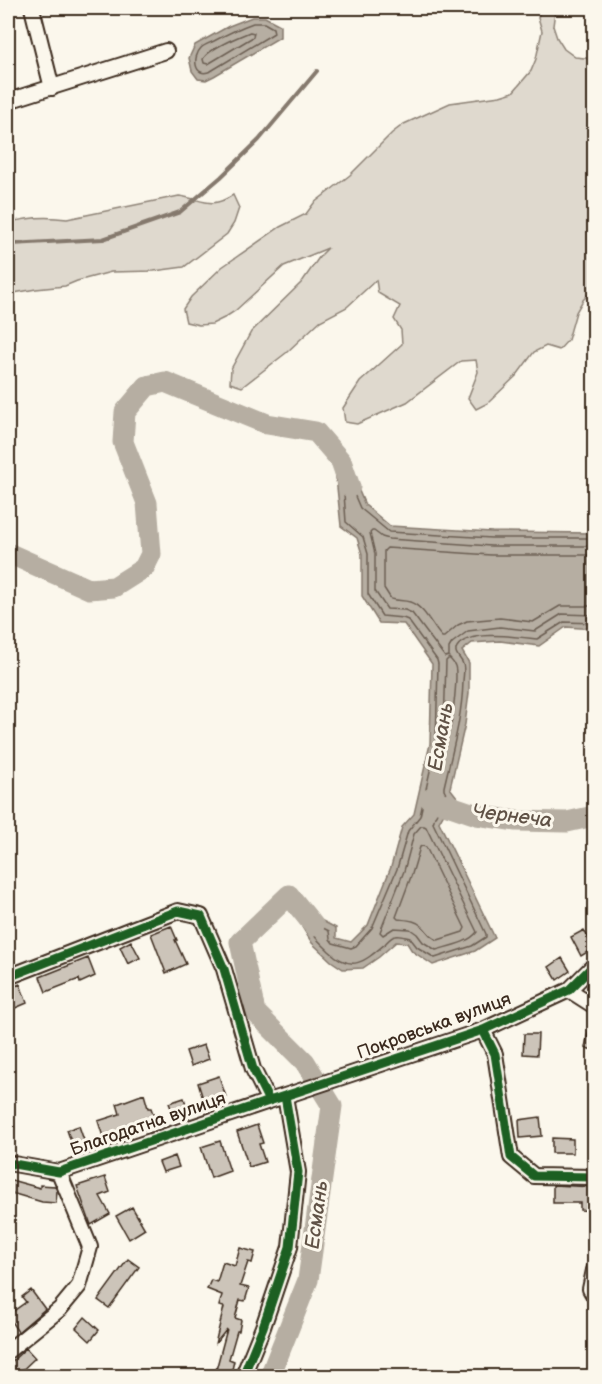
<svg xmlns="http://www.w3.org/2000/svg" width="602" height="1384" font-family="'Balsamiq Sans',sans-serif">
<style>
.green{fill:#dfd9ce;stroke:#8d8276;stroke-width:1.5}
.water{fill:#b6aea2;stroke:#85796d;stroke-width:1.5}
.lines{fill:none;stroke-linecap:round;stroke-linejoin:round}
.shore{stroke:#6c5f53;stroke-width:1.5}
.stream{stroke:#85796d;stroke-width:4}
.river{stroke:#b6aea2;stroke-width:21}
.building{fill:#ccc4b9;stroke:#3b2a1e;stroke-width:1.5}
.street-casing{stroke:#3b2a1e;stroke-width:18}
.street{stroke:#fbf7ec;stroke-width:14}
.cycleway-casing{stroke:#fbf7ec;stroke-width:13}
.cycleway{stroke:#1b5e20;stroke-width:9}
.labels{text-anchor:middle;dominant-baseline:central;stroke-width:6;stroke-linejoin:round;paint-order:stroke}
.street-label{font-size:18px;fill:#3b2a1e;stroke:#fbf7ec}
.water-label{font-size:20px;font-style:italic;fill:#605246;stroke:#fbf7ec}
</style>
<rect width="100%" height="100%" fill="#fbf7ec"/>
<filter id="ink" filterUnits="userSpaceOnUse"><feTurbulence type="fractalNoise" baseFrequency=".0167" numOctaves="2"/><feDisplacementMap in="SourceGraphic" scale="12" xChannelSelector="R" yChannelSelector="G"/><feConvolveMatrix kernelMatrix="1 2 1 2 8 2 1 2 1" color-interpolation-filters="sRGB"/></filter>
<g filter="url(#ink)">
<path class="green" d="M542 8H550L555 11 553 26 557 38 564 49 575 57 594 59V289L583 300 576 312 568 340 559 350 546 346 534 352 517 375 488 403 476 409 468 398 478 372 476 360 461 361 407 402 357 424 345 422 343 408 360 382 402 344 401 330 394 319 400 306 378 293 376 280 347 307 320 321 286 353 242 387 230 383 231 369 251 332 302 282 320 256 328 248 284 266 235 311 224 318 212 324 199 325 186 322 183 309 191 297 222 267 280 227 306 214 314 203 350 175 392 133 404 124 450 103 500 96 513 92 531 71 536 59 542 31 538 17Z
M233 195 239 208 234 223 227 234 184 267 154 271 111 272 77 281 65 286 36 289 8 294V223C27 217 46 216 67 219L179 196C203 199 210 210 233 195Z"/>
<path class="water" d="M252 17H265L280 25V37L214 76 206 80 198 79 192 71 189 58 195 45 229 26Z
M341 461 353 477 365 505 390 526 492 532 594 533V629L566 627 539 646 500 641 472 643 462 651 469 663V693L465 724 450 788 461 802 448 806 439 822 495 938 475 951 433 965 412 951 407 943 396 942 379 957 363 968 343 969 331 961 312 943 302 927 297 904 311 915 336 928V938L351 942 368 925 391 867 402 827 414 814 430 744 432 664 404 624 379 623 362 596V554L357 538 341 526 335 468Z"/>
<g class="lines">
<path class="shore" d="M253 23H264L273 28 274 33 211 71C194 79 192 57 201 48 204 45 210 43 214 41 227 34 239 28 253 23Z
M250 32 254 33 253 37 208 64 204 63 203 59C209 48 238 37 250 32Z
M594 538H492L389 532 360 508 348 480 345 478 343 479 346 522 363 537 368 554V594L382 616 403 618 408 620 437 660 438 664 436 744 420 816 408 831 397 869 372 928 356 946 351 948 333 943 330 939 329 931 313 923 309 925C312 936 321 943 329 951 352 973 364 962 385 944 388 941 391 936 396 936 400 935 406 937 410 938L417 947 435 958 472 946 486 937V934L433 823C435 814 442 804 448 798L444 790V787C452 752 462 718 463 682 463 677 465 669 463 664 461 658 453 654 457 647 469 629 518 637 537 639L564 622 594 623
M594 546H491L389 539 382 537 374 531H372L370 533 375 554V591L387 609 405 610 412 613 445 657 449 656V648L452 643 468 631 500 627 535 631 562 614 594 615
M594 555H491L387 548 384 551V588L391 599C397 601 403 600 410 602 425 607 432 627 442 637H444L458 625 467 621 500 618 533 622 560 606H594
M449 658C451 660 454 663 455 666 458 674 453 718 450 728L447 730 444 727 446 661Z
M421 826H424L426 827 477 932C469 943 449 946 436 950L423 942 417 934 410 929 394 928 383 935 380 932 404 871 414 834Z
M422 846 426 847 465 928 463 932 438 940C428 936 429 932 422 926 416 920 407 920 398 919L396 917 412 874 420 847Z"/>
<path class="stream" d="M8 245 11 244 103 239 180 212 221 177 259 140 317 71"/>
<path class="river" d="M8 553 89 589 114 587 144 568 151 554 147 503 123 442 125 412 147 386 165 382 267 424 316 432 341 461 350 487
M430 799 477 815 516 821 567 822 594 816
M270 1376 308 1280 332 1106 305 1062 255 1012 240 942 289 895 314 926"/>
</g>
<path class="building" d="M171 926 177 940H175L186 964 166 973 151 934Z
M584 930 594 948 581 956 571 937Z
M131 941 140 958 128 964 120 947Z
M88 958 95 976 80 983 79 979 46 992 40 977Z
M562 958 570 971 557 980 549 967Z
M20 984 27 1003 13 1009 8 996V989Z
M590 1022H594V1050L585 1048Z
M524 1034H538L537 1055 523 1054Z
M204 1045 209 1059 191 1066 186 1051Z
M219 1076 226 1097 205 1105 198 1083Z
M144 1094 148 1108H151L157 1125 105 1143 98 1121 120 1114 117 1104Z
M184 1098 189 1114 175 1118 169 1103Z
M540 1117 542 1136 520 1138 519 1120Z
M257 1125 263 1143 259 1144 265 1162 249 1167 237 1132Z
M79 1126 87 1149 75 1153 67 1130Z
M552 1138 573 1139V1153H552Z
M220 1141 230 1171 211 1178 201 1147Z
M175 1156 179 1167 163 1172 159 1162Z
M105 1177 110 1192 100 1196 110 1214 91 1225 77 1186Z
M11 1180 40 1188V1185L55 1186 57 1191 56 1203 42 1202 8 1192Z
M553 1185 594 1187V1211L580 1210V1203H553Z
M132 1207 145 1229 129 1239 116 1216Z
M240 1248 255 1252 252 1263 248 1262 240 1286 249 1288 245 1301 240 1300 235 1318 241 1320 239 1331H237L229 1359 234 1361 231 1374 216 1370 227 1329 215 1344 224 1307 219 1306 222 1295 207 1289 211 1280 217 1282 223 1262 235 1266Z
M128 1259 139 1267 109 1308 98 1300Z
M31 1290 45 1309 18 1332 8 1317V1315L26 1302 22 1297Z
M85 1317 99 1330 90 1341 76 1328Z
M26 1348 35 1358 15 1377H8V1365Z"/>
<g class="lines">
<defs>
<path id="street" d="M32 8 52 88
M8 101 166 51
M8 977 178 911 201 916 224 969 253 1069 269 1101
M569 990 594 1006
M483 1030 495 1054 511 1157 534 1176 594 1177
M8 1163 59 1172 269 1101 297 1092 483 1030 569 990 594 965
M594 1270 590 1289 594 1296
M8 1351 60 1309 79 1286 90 1247 59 1172
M243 1376 263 1327 290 1247 298 1172 285 1096"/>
</defs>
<use href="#street" class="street-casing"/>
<use href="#street" class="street"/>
<defs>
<path id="cycleway" d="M8 977 178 911 201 916 224 969 253 1069 269 1101
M483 1030 495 1054 511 1157 534 1176 594 1177
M8 1163 59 1172 269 1101 297 1092 483 1030 569 990 594 965
M243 1376 263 1327 290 1247 298 1172 285 1096"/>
</defs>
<use href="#cycleway" class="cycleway-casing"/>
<use href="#cycleway" class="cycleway"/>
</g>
</g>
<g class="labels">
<g class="street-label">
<text transform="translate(434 1026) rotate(-20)">Покровська вулиця</text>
<text transform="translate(148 1124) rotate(-19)">Благодатна вулиця</text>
</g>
<g class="water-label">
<text transform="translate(441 737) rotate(-80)">Есмань</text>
<text transform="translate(512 816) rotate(7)">Чернеча</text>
<text transform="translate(317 1215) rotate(-82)">Есмань</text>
</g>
</g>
<rect width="602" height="1384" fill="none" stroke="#fbf7ec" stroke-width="30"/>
<rect x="15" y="15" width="572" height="1354" fill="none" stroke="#3b2a1e" stroke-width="2" filter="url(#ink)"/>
</svg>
